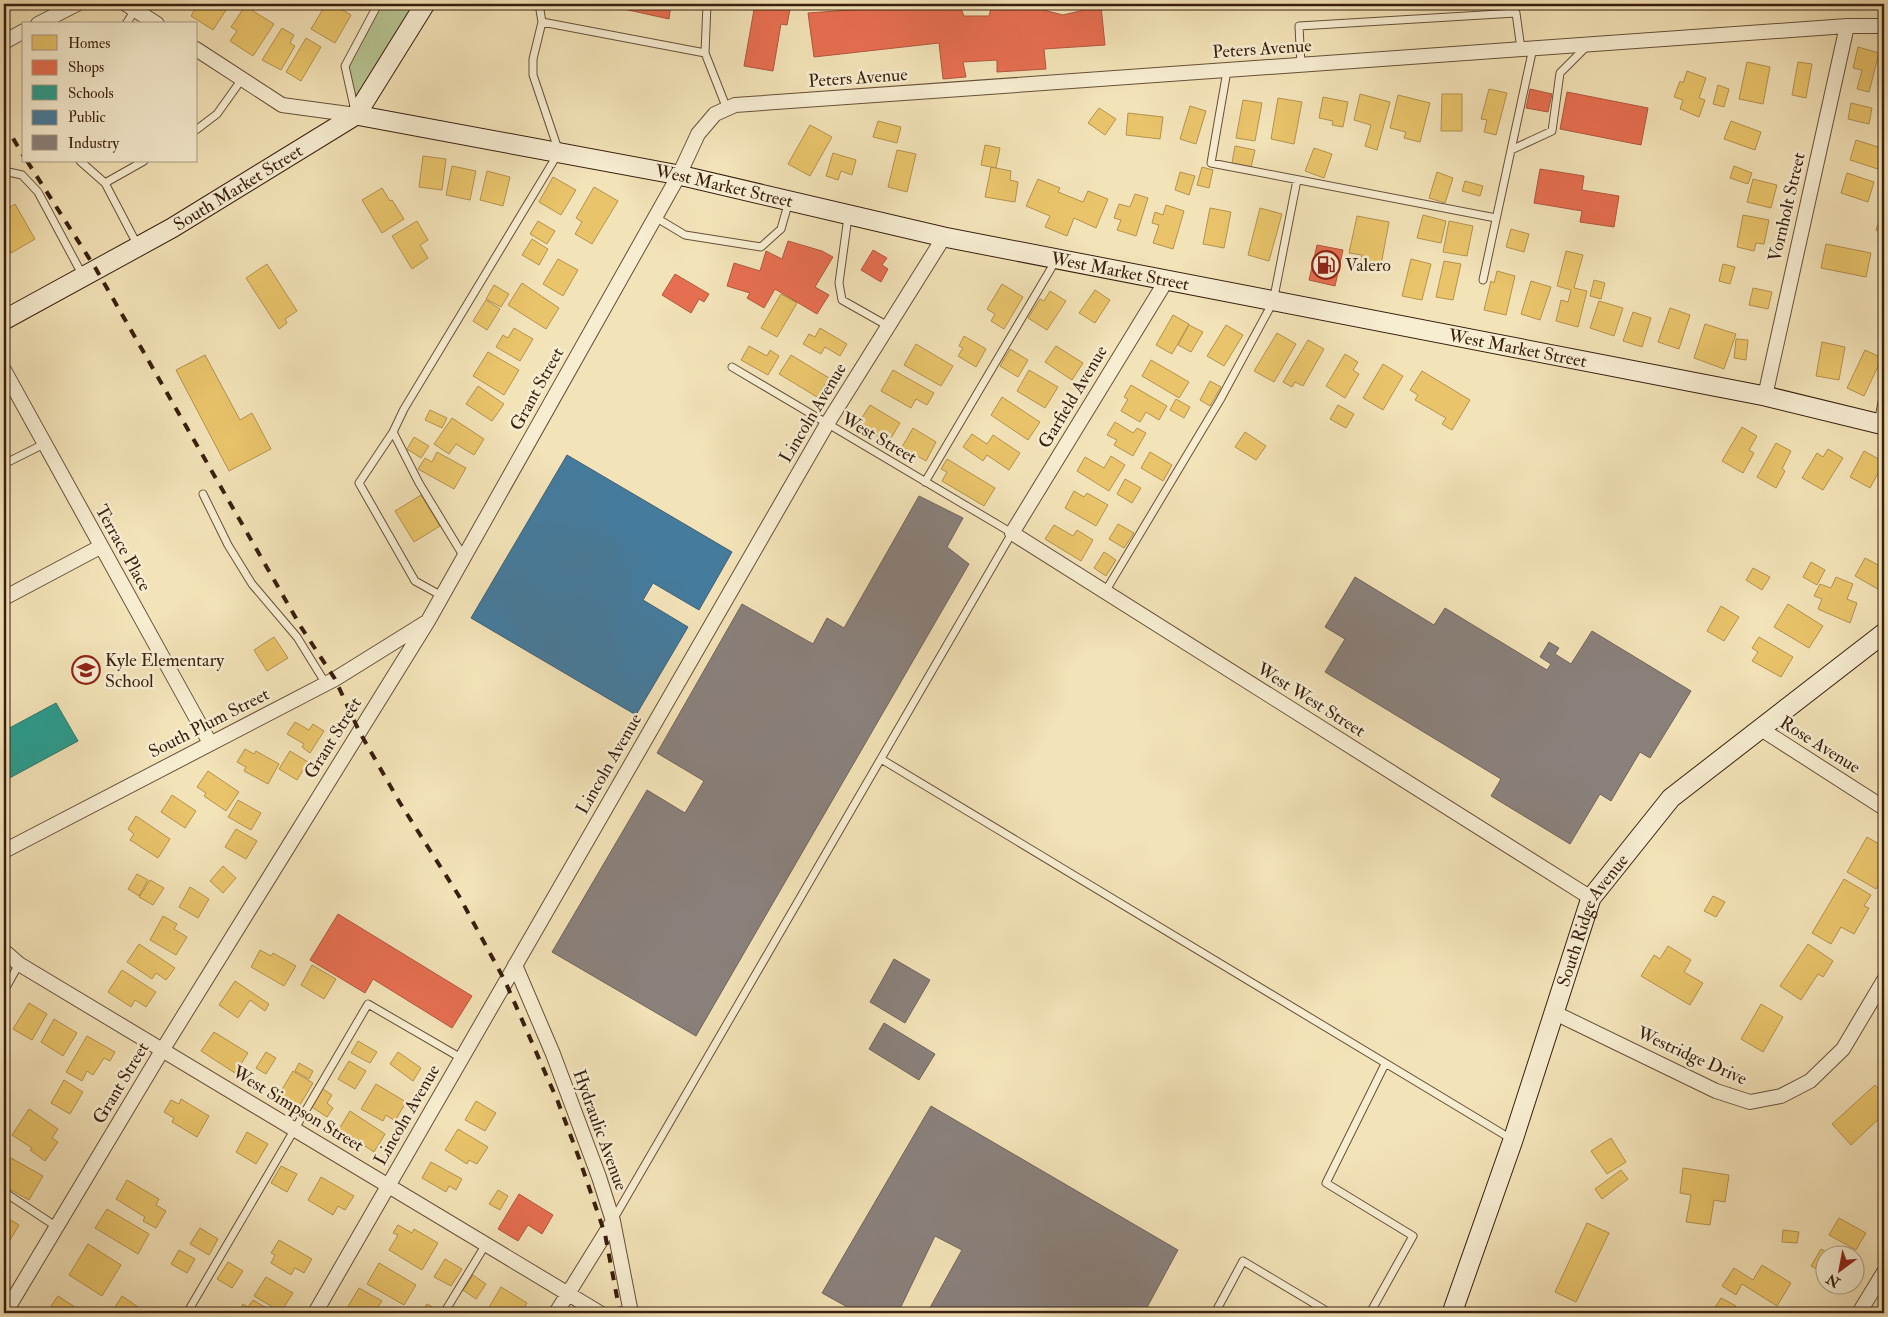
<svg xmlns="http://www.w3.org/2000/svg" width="1888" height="1317" font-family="'IM FELL Double Pica',serif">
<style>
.green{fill:#b7c492;stroke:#787250}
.homes{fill:#e9c46a;stroke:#b4924e}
.shops{fill:#e76f51;stroke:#b2573d}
.schools{fill:#2a9d8f;stroke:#2e7768}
.public{fill:#457b9d;stroke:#415f72}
.industry{fill:#8a817c;stroke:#71645b}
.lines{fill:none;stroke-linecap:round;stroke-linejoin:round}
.lane-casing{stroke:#675038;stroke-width:9}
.street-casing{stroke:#675038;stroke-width:16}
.secondary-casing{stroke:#381f0e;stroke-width:21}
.lane{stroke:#f7edd1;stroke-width:7}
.street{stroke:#f7edd1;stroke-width:14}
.secondary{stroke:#f7edd1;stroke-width:19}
.rail{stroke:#381f0e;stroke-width:4;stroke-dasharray:9 9;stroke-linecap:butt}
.labels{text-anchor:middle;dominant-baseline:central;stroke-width:5;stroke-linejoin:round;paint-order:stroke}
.street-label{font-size:18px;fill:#381f0e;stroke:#f7edd1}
.poi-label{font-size:18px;fill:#381f0e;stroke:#f7edd1;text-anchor:start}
</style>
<rect width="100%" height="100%" fill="#f3e3b8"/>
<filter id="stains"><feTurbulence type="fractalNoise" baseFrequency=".004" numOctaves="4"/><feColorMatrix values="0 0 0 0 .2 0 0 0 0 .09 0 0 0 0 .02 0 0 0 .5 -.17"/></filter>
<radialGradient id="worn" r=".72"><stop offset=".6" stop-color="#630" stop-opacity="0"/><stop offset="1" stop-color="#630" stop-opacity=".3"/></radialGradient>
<path class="green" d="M378 4H425L356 115 345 66Z"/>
<path class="homes" d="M162 4H174L171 10Z
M175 4H189L185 10Z
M198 4H230L213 30 191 16Z
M326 4H333L351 15 335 43 311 29Z
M245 6 274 24 253 56 230 41 237 31 231 27Z
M282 28 294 35 290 43 295 46 281 70 262 60Z
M306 38 321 47 301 81 286 72Z
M1858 47 1879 53 1869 92 1857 89 1862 70 1853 68Z
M1747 62 1770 67 1763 104 1739 99Z
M1798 62 1812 64 1806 98 1792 95Z
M1687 71 1706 78 1699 98 1705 100 1699 117 1680 109 1683 100 1674 97 1680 81 1683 83Z
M1718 85 1729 89 1724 107 1713 104Z
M1489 89 1507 93 1496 135 1484 132 1487 120 1481 119Z
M1360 94 1390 102 1377 150 1365 146 1371 125 1354 120Z
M1442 94H1462V131H1441Z
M1398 95 1430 103 1420 142 1404 138 1406 132 1390 128Z
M1323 97 1348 102 1343 127 1332 125 1333 121 1319 118Z
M1278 98 1302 102 1294 144 1271 139Z
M1243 100 1262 103 1255 141 1236 138Z
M1851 103 1872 108 1869 124 1848 119Z
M1190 106 1206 111 1196 144 1180 139Z
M1099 108 1116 119 1105 135 1088 123Z
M1128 113 1163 117 1160 139 1126 135Z
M878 121 901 127 897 143 873 137Z
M1731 121 1761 132 1755 150 1724 139Z
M810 125 832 137 810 176 788 164Z
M1856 140 1884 149 1881 170 1850 160Z
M985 145 1000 148 996 168 981 165Z
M1235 146 1255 150 1251 167 1232 163Z
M1314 148 1332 154 1324 178 1305 171Z
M897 150 916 154 907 192 888 187Z
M833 153 856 160 852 175 841 171 838 180 826 176Z
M423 156 446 159 442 190 419 187Z
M452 166 476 171 470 200 446 195Z
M1734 166 1752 173 1748 184 1730 178Z
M991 167 1011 171 1010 180 1018 182 1015 202 985 197Z
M1202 167 1213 170 1209 188 1197 185Z
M487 171 510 177 503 206 480 200Z
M1180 172 1195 176 1189 195 1175 190Z
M1437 172 1453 178 1445 203 1429 198Z
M1847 173 1874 182 1868 202 1841 193Z
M553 177 576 190 561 215 539 202Z
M1038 179 1060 188 1058 192 1083 202 1088 191 1108 199 1096 228 1074 218 1067 236 1045 227 1050 216 1026 206Z
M1753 179 1777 185 1771 208 1747 202Z
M1465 181 1483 186 1480 196 1462 191Z
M594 187 618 201 592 244 575 234 582 222 576 218Z
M382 188 390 201 392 200 404 219 382 233 362 200Z
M1135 194 1148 198 1136 236 1117 230 1121 220 1114 218 1119 204 1130 207Z
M15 204 35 239 11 253 4 240V218L7 216 4 211Z
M1166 205 1184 211 1173 249 1153 243 1159 225 1152 223 1155 212 1163 215Z
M1210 208 1231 212 1224 248 1203 244Z
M1260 208 1282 214 1269 261 1248 255Z
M1882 213 1884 214V249L1880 247 1884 233 1876 230Z
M1423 215 1446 221 1441 243 1417 238Z
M1743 215 1769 220 1764 244 1756 243 1754 251 1737 247Z
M1357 216 1389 222 1380 270 1359 266 1362 255 1349 253Z
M417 221 428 240 420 245 428 258 412 269 392 236Z
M538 221 555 231 547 244 530 234Z
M1449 221 1473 226 1467 256 1443 252Z
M1511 229 1529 234 1524 252 1506 247Z
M532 239 548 249 539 265 522 255Z
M1826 244 1871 253 1866 277 1821 268Z
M1566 251 1583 255 1574 288 1587 291 1578 327 1556 321 1561 300 1568 302 1571 290 1557 286Z
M558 259 578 270 563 296 543 284Z
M1411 259 1431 264 1422 300 1402 296Z
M1444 261 1461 264 1453 300 1436 297Z
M267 264 297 311 285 319 287 323 279 329 246 278Z
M1723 264 1735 267 1730 284 1719 281Z
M1497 271 1515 276 1506 315 1484 310 1491 281 1494 283Z
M1594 280 1605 283 1601 299 1590 296Z
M1531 281 1551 287 1540 320 1521 314Z
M522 283 559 308 546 329 508 305Z
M1002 284 1023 297 1004 329 991 321 995 314 987 309Z
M494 285 509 294 501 307 486 299Z
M1753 288 1772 292 1768 309 1749 305Z
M1095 290 1110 300 1095 323 1079 313Z
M1050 291 1066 301 1047 330 1028 318 1040 299 1044 301Z
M781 294 797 303 777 337 761 328Z
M486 300 500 309 487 330 473 321Z
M1599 301 1623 308 1614 336 1590 328Z
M1670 308 1690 315 1679 349 1658 342Z
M1633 312 1651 318 1642 347 1623 341Z
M1173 315 1189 324 1172 354 1156 345Z
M1705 324 1736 334 1724 369 1694 358Z
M1189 325 1203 332 1191 352 1178 345Z
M1226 325 1243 335 1224 366 1207 356Z
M514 328 533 339 520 361 496 347 503 335 508 338Z
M820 328 847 344 840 356 825 347 821 354 803 344 809 334 815 337Z
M1277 333 1296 344 1274 382 1254 371Z
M964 336 986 349 976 367 958 356 963 348 959 346Z
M1736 339 1748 340 1746 360 1734 358Z
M1308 340 1324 349 1303 386 1295 382 1292 387 1283 382Z
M1822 342 1845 347 1839 380 1816 376Z
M916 344 953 366 941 386 904 365Z
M749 346 767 356 770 350 779 356 768 375 741 360Z
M1056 346 1083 363 1072 380 1045 362Z
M1010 349 1028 360 1018 377 1000 366Z
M1865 350 1882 358 1864 396 1847 388Z
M488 352 519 370 504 395 473 376Z
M1345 354 1358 362 1353 370 1359 374 1345 398 1326 386Z
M205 355 240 420 252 413 271 449 229 471 176 370Z
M791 355 829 378 817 397 779 374Z
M1151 360 1189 382 1179 398 1142 376Z
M1383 364 1403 376 1383 410 1363 398Z
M893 370 934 393 927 405 916 399 911 408 881 391Z
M1029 370 1058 387 1045 408 1017 391Z
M1422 371 1470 400 1452 430 1442 424 1446 418 1415 400 1418 395 1410 390Z
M1210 381 1221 387 1210 406 1200 400Z
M1131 385 1167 406 1159 420 1146 412 1140 422 1121 411 1128 399 1124 397Z
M478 386 504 404 492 421 466 404Z
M1002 397 1040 422 1028 440 991 415Z
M1176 399 1190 407 1184 418 1170 410Z
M870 405 900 423 888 443 858 424Z
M1338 405 1354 414 1346 428 1330 419Z
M430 410 447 418 442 428 425 420Z
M452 418 484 439 474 455 456 444 449 454 434 444Z
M1115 422 1133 433 1137 428 1146 433 1133 456 1114 445 1117 440 1107 435Z
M1742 427 1757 436 1749 450 1754 453 1743 473 1722 461Z
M913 428 936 442 926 461 902 447Z
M1245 432 1266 446 1256 460 1235 447Z
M972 434 987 444 993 435 1020 453 1009 470 987 455 983 461 963 447Z
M414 437 429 446 421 458 407 449Z
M1776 443 1791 451 1782 469 1785 471 1776 488 1757 477Z
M1828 449 1843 458 1823 490 1802 478 1817 453 1823 457Z
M1864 451 1884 462 1870 488 1850 477Z
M437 452 466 468 454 489 418 469 425 458 432 462Z
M1150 452 1172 465 1163 481 1141 468Z
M1111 456 1125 465 1109 491 1077 471 1085 457 1104 468Z
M947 459 995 488 984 506 942 481 947 472 941 469Z
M1125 479 1141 488 1132 503 1117 494Z
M1074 491 1084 497 1087 493 1108 505 1096 526 1065 508Z
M421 495 440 526 414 542 395 511Z
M1118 524 1134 533 1124 548 1109 539Z
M1054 525 1073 536 1077 530 1093 540 1081 561 1045 539Z
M1104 552 1116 560 1106 576 1094 568Z
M1865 558 1884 568 1883 592 1855 576Z
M1811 562 1825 570 1817 585 1803 577Z
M1753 568 1770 577 1762 590 1746 580Z
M1836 577 1853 584 1847 599 1857 603 1850 623 1818 609 1822 599 1814 596 1820 584 1831 588Z
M1788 604 1823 626 1809 648 1774 627Z
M1721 606 1739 617 1724 641 1707 631Z
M274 637 288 658 267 671 254 650Z
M1759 637 1793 657 1781 677 1752 661 1758 652 1752 648Z
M295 722 309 730 313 724 324 731 310 753 302 747 304 744 287 734Z
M245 749 254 754 256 751 279 764 268 784 244 771 246 767 237 762Z
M290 751 308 762 297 780 279 769Z
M208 771 239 792 226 811 204 796 206 793 197 787Z
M172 795 196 811 185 828 161 812Z
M238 800 261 813 251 830 228 817Z
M136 816 170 839 158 858 130 840 134 834 128 829Z
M236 829 257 841 246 859 225 847Z
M1867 837 1884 847V879L1882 878 1876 889 1847 872Z
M223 866 236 878 223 893 210 881Z
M137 874 148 880 139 896 128 889Z
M1844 879 1871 895 1864 906 1869 908 1854 934 1841 927 1831 944 1812 933Z
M150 880 164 888 153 905 139 897Z
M190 887 209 899 198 918 179 907Z
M1713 896 1725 902 1716 917 1704 911Z
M163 916 177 924 174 929 187 937 176 955 150 940Z
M139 944 175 968 166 980 156 973 152 979 127 962Z
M1808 944 1833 961 1823 977 1818 974 1801 1000 1780 986Z
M1668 946 1691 960 1684 972 1703 983 1690 1005 1641 976 1654 955 1660 959Z
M260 950 271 956 273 953 296 966 284 986 251 967Z
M312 965 336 979 324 999 301 985Z
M122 970 156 992 146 1007 135 1000 131 1007 108 992Z
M235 981 269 1004 265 1011 250 1000 238 1018 219 1005Z
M29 1003 47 1014 32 1040 13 1029Z
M1761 1004 1783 1017 1763 1052 1741 1039Z
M54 1019 77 1033 63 1056 41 1042Z
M214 1032 248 1053 235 1073 201 1051Z
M87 1036 115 1052 110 1061 104 1058 93 1075 87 1071 82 1081 66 1072Z
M358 1041 377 1052 370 1063 351 1053Z
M266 1052 276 1058 266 1074 256 1068Z
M398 1052 421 1068 413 1081 390 1064Z
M349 1061 366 1071 355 1089 338 1079Z
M299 1063 313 1071 309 1079 295 1071Z
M293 1071 313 1083 295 1113 275 1101Z
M64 1080 83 1092 70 1114 51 1103Z
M376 1084 406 1102 395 1121 386 1115 383 1121 361 1109Z
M1875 1085 1884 1095V1114L1851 1145 1832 1124Z
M320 1087 332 1095 327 1103 333 1108 327 1117 309 1105Z
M181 1099 209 1116 197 1137 172 1122 174 1118 164 1112 171 1100 179 1104Z
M476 1101 496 1113 485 1131 465 1120Z
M29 1109 58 1129 52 1138 58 1142 45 1161 30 1150 32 1148 12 1135Z
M350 1111 385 1134 374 1152 339 1129Z
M458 1129 488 1147 477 1164 469 1160 467 1164 445 1150Z
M247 1132 268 1144 256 1164 236 1152Z
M1611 1138 1626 1162 1607 1174 1591 1151Z
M11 1158 43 1176 29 1200 4 1186V1170Z
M431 1162 462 1179 456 1190 449 1186 446 1192 422 1178Z
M281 1166 297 1174 287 1192 271 1183Z
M1683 1168 1729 1175 1725 1202 1714 1200 1710 1225 1686 1222 1691 1195 1680 1193Z
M1621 1170 1628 1179 1602 1199 1595 1189Z
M321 1177 354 1196 345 1210 338 1206 333 1215 308 1200Z
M127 1180 159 1199 156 1205 166 1211 156 1228 143 1221 145 1217 116 1199Z
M498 1190 508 1196 500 1210 489 1204Z
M107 1209 149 1234 138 1254 95 1228Z
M4 1216 19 1225 4 1250Z
M1839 1218 1866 1233 1856 1250 1829 1235Z
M1587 1223 1609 1233 1576 1302 1555 1292Z
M398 1225 412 1233 414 1229 438 1243 422 1270 389 1250 398 1235 393 1233Z
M200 1228 218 1239 209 1255 190 1244Z
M1783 1230 1799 1232 1797 1243 1782 1242Z
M279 1240 312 1259 304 1273 295 1268 291 1275 271 1263 275 1255 271 1253Z
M88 1244 121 1265 102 1296 69 1275Z
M1821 1249 1830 1254H1826V1269L1821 1266 1818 1270 1811 1266Z
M179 1250 195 1259 187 1273 171 1264Z
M445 1259 462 1269 451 1286 434 1277Z
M228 1262 243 1271 232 1288 217 1279Z
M379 1263 416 1285 404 1305 367 1284Z
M1762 1265 1791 1283 1777 1306 1742 1284 1736 1295 1722 1286 1734 1268 1753 1280Z
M473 1275 486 1284 476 1299 463 1290Z
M266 1277 293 1293 281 1312 254 1296Z
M501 1287 527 1303 521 1313H495L488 1309Z
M359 1288 382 1301 377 1308 385 1313H355L347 1308Z
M58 1296 84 1313H56L58 1311 51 1306Z
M122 1296 138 1307 134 1313 112 1312Z
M1721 1298 1736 1306 1733 1313H1717L1718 1311 1714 1309Z
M253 1300 275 1313H238L243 1304 248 1307Z
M427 1304 438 1310 436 1313H421Z"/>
<path class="shops" d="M601 4H671L669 19Z
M755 4H791L787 25 781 24 773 71 744 66Z
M936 4H959L964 16H989L992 4H1020L1063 15 1101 6 1105 45 1044 49 1046 69 997 72V60L963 62 966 77 943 79 939 43 814 57 808 13Z
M1530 89 1552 94 1548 112 1526 108Z
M1567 92 1648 108 1641 145 1560 129Z
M1540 169 1584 176 1582 190 1619 196 1614 227 1580 222 1582 211 1534 203Z
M788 241 822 251 833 257 815 287 829 295 817 314 775 289 764 308 747 298 750 293 727 286 734 263 760 271 766 251 782 259Z
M1317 245 1343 250 1335 286 1309 280Z
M873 250 887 258 882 265 888 269 881 282 861 270Z
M675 274 709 294 704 302 699 299 691 313 662 295Z
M338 914 472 996 452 1028 373 979 365 993 310 960Z
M519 1194 553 1215 542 1234 528 1225 518 1241 498 1229Z"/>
<path class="schools" d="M56 703 78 741 4 781V731Z"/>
<path class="public" d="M567 455 732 552 699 610 653 583 643 600 688 627 636 715 471 618Z"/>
<path class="industry" d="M919 496 963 518 947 547 969 564 696 1036 552 952 647 790 685 813 704 781 657 753 742 604 813 644 827 618 844 628Z
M1355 577 1434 625 1445 608 1547 670 1551 664 1540 657 1549 642 1559 648 1555 654 1571 664 1592 631 1691 691 1650 758 1640 752 1611 801 1600 794 1570 844 1491 796 1501 779 1325 672 1345 639 1325 627Z
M894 959 930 980 905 1023 870 1002Z
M884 1023 935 1054 919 1080 869 1049Z
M931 1106 1178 1250 1144 1313H927L962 1250 935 1236 898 1313H858L822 1293Z"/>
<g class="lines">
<defs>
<path id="lane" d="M707 4 705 53 727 109
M542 22 705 53
M126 24 135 10
M1301 65 1299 26 1516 13 1521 49
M1227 71 1211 163 1496 218
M355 111 345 66 378 4
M196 130 217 114 242 79
M1511 150 1552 131 1560 73 1587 46
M80 161 105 183 138 246
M4 171 22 175 38 192 83 276
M105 183 144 161
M655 217 685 235 761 247 781 229 789 201
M848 217 839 283 842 300 888 326
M1483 280 1533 48
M1878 423 1884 392
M393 432 359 483 415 581 442 596
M4 464 44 444
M925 482 1056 260
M203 494 228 545 252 584 297 637 326 684
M464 557 419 483 393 432 404 409 559 152 533 75V59L542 22 539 4
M1105 592 1220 400 1273 302 1297 180
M881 759 1513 1140
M4 991 19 964
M4 1192 57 1227
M613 1220 1012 533 732 367
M187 1313 368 1004 461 1058
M444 1313 486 1244
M1215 1313 1243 1261 1330 1313
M1370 1313 1413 1236 1326 1183 1385 1064"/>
<path id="street" d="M126 4 157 24
M38 24 77 4
M4 42 24 31
M196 49 282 105 356 115
M1166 281 1012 533 1591 898
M4 370 210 743
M1765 396 1847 26
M4 598 100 547
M1761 729 1884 808
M4 851 335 679 425 623
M4 951 19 964 600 1313
M515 965 553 1054 599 1177 613 1221 631 1313
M1555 1013 1716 1091 1750 1102 1781 1096 1810 1081 1843 1049 1884 980
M5 1313 163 1049 428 621 679 175 698 134 715 114 735 105 1847 26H1884
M315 1313 827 424 944 237
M556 1313 613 1221
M1859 1313 1884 1272"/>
<g id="secondary">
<path id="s1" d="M356 115 679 175 944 237 1765 396 1884 425"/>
<path id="s2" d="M4 320 172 228 356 115 425 4"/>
<path id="s3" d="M1452 1313 1513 1140 1591 898 1671 798 1884 633"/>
</g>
</defs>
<use href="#lane" class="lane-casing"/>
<use href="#street" class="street-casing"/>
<use href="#secondary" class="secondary-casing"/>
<use href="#lane" class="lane"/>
<use href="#street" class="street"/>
<use href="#secondary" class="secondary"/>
<path class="rail" d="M4 123 24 157
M27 161 96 269 301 627 335 679 359 731 400 803 459 896 505 981 558 1102 579 1158 605 1234 620 1313"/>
</g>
<defs>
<symbol id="fuel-ring" viewBox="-11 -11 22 22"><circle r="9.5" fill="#f7edd1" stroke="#8f2418" stroke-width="1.5"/><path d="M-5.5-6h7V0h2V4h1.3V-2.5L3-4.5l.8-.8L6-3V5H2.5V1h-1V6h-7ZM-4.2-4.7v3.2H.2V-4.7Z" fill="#8f2418"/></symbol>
<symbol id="school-ring" viewBox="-11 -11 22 22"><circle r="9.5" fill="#f7edd1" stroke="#8f2418" stroke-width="1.5"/><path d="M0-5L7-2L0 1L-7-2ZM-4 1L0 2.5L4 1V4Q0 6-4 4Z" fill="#8f2418"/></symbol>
</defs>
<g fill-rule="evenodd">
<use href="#fuel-ring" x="1310" y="249" width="32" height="32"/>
<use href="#school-ring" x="70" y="654" width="32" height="32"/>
</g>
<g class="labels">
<g class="street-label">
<text transform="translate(1262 49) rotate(-4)">Peters Avenue</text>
<text transform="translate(858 78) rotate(-4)">Peters Avenue</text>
<text stroke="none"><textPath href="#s1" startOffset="375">West Market Street</textPath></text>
<text stroke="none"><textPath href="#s2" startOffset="269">South Market Street</textPath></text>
<text transform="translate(1787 207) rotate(-77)">Vornholt Street</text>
<text stroke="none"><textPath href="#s1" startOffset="780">West Market Street</textPath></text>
<text stroke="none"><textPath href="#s1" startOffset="1185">West Market Street</textPath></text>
<text transform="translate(537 389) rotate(-61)">Grant Street</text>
<text transform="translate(1073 397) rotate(-59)">Garfield Avenue</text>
<text transform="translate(813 413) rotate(-59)">Lincoln Avenue</text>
<text transform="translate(879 438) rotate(30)">West Street</text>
<text transform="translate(123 548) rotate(61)">Terrace Place</text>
<text transform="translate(1311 700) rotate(32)">West West Street</text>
<text transform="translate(209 723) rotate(-27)">South Plum Street</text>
<text transform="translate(333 738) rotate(-58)">Grant Street</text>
<text transform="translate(1820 745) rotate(32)">Rose Avenue</text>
<text transform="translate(609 764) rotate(-60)">Lincoln Avenue</text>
<text stroke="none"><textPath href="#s3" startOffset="418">South Ridge Avenue</textPath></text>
<text transform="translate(1692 1056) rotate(24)">Westridge Drive</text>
<text transform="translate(121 1083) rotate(-59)">Grant Street</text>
<text transform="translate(298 1109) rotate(31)">West Simpson Street</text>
<text transform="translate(407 1115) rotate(-60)">Lincoln Avenue</text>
<text transform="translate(600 1130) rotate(70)">Hydraulic Avenue</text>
</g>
<g class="poi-label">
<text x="1345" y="265">Valero</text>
<text x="105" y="660">Kyle Elementary<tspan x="105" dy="21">School</tspan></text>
</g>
</g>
<rect width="1888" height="1317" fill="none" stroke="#f3e3b8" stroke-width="20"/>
<rect x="5" y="5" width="1878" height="1307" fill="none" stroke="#381f0e" stroke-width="2.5"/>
<rect x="10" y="10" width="1868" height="1297" fill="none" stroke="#381f0e"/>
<rect x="22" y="22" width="175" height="140" fill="#f7edd1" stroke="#ab9b83"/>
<rect x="32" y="35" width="25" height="15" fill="#e9c46a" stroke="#ab9b83"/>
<text x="68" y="48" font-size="15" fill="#381f0e">Homes</text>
<rect x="32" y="60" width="25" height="15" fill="#e76f51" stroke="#ab9b83"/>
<text x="68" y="72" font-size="15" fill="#381f0e">Shops</text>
<rect x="32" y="85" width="25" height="15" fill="#2a9d8f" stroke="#ab9b83"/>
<text x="68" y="98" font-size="15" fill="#381f0e">Schools</text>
<rect x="32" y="110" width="25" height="15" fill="#457b9d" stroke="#ab9b83"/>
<text x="68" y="122" font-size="15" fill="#381f0e">Public</text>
<rect x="32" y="135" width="25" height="15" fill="#8a817c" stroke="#ab9b83"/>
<text x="68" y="148" font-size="15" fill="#381f0e">Industry</text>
<g transform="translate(1840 1270) rotate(212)"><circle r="24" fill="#f7edd1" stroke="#ab9b83"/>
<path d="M0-4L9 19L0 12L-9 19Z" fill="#8f2418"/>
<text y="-8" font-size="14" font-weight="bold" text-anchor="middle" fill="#381f0e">N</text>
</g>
<rect width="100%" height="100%" filter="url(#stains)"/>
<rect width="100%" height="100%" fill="url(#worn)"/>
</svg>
